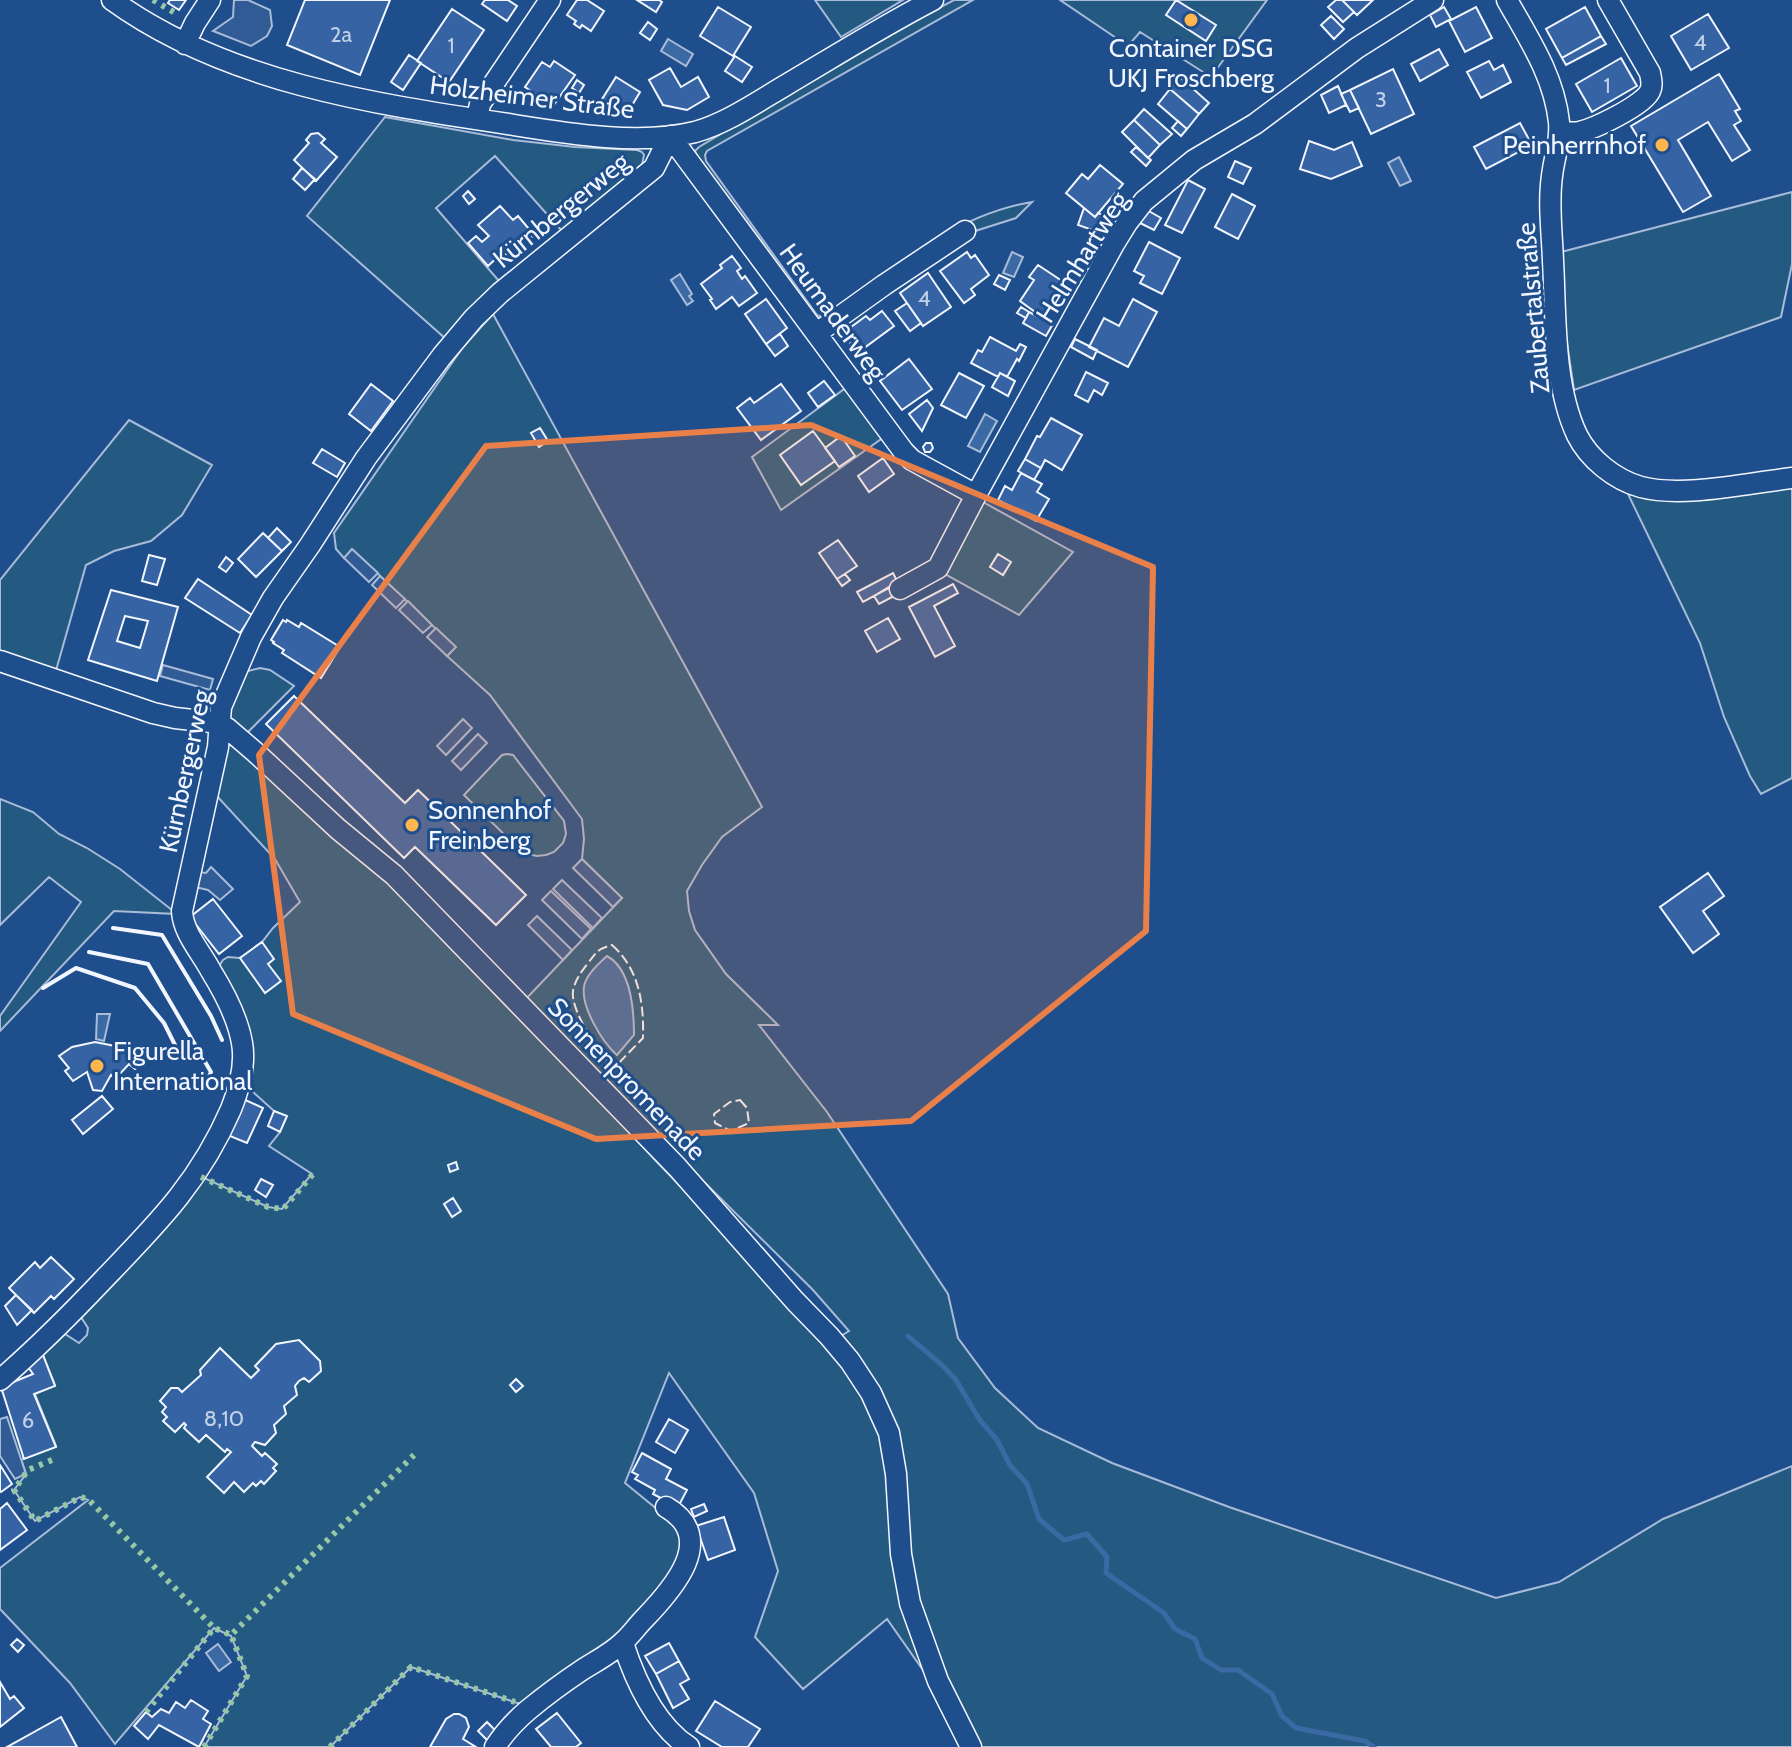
<svg xmlns="http://www.w3.org/2000/svg" width="1792" height="1747" font-family="Cabin,sans-serif">
<style>
.green{fill:#245a82;stroke:#a8bbd7;stroke-width:2}
.parking{fill:#305b95;stroke:#a8bbd7;stroke-width:2}
.water{fill:#3b69a3;stroke:#a8bbd7;stroke-width:2}
.lines{fill:none;stroke-linecap:round;stroke-linejoin:round}
.stream{stroke:#3b69a3;stroke-width:5}
.building{fill:#3563a3;stroke:#f2f6ff;stroke-width:2;fill-rule:evenodd}
.minor-casing{stroke:#f2f6ff;stroke-width:23}
.minor{stroke:#1f4e8c;stroke-width:20}
.hedge{stroke:#97c8a6;stroke-width:6;stroke-dasharray:4 6;stroke-linecap:butt}
.fence{stroke:#f2f6ff;stroke-width:2;stroke-dasharray:10 4;stroke-linecap:butt}
.wall{stroke:#f2f6ff;stroke-width:4}
.marked{fill:#ea8049;fill-opacity:0.2;stroke:#ea8049;stroke-width:6;stroke-linejoin:round}
.poi-dot{fill:#ffb74d;stroke:#1f4e8c;stroke-width:3}
.labels{text-anchor:middle;dominant-baseline:central;stroke-width:6;stroke-linejoin:round;paint-order:stroke}
.number-label{font-size:22px;fill:#c3d1e8}
.poi-label{font-size:26px;fill:#f2f6ff;stroke:#1f4e8c;text-anchor:start}
.street-label{font-size:26px;fill:#f2f6ff;stroke:#1f4e8c}
</style>
<rect width="100%" height="100%" fill="#1f4e8c"/>
<path class="green" d="M815 0H903L841 37Z
M954 0H973L707 151 705 155 706 161 817 315 822 317 829 315C891 269 954 215 1032 202L1016 218 972 232 966 224 830 318 818 320 814 318 697 160 695 151 699 147 882 38Z
M1060 0H1267L1211 77 1140 32 1128 46Z
M385 117 513 140 575 147 637 150 642 152 644 155 642 165 562 231 495 156 436 208 499 281 446 339 307 216Z
M1792 192V264L1781 317 1574 390 1565 329 1561 252Z
M493 314 762 807 722 837 702 865 687 891 689 911 695 930 726 974 778 1025H759L827 1112 948 1294 958 1338 995 1388 1038 1428 1112 1463 1229 1507 1496 1598 1559 1582 1663 1519 1792 1466V1747H977L887 1619 803 1689 755 1637 778 1571 754 1493 669 1373 625 1483 680 1528V1567L617 1636 520 1704 411 1667 330 1747H204L247 1676 231 1636 214 1628 115 1744 70 1683 0 1609V1568L88 1500 80 1497 35 1521 14 1490 26 1474 21 1459 56 1446 35 1394 55 1385 41 1350 65 1334 79 1343 87 1335 88 1328 79 1314 202 1177 268 1207 282 1209 312 1174 269 1146 280 1132 286 1116 274 1111 253 1092 249 1091 242 1095 219 966 223 960 228 957 240 958 262 942 273 928 300 902 275 859 215 794 227 738 390 880 533 1028 658 1163 831 1342 849 1331 813 1290 523 1002 622 898 582 859 584 839 582 819 490 695 447 656 455 647 353 550 344 558 336 549 334 533 463 347Z
M847 387 884 437 781 510 752 457Z
M129 420 212 465 182 515 151 541 114 551 86 565 55 674 0 656V580Z
M1792 487V778L1761 794 1750 776 1724 717 1700 643 1628 494 1652 499 1686 501Z
M983 502 1073 552 1019 615 945 574Z
M260 668 270 670 294 686 244 736 232 725 229 715 244 672Z
M507 754 513 755 564 821 566 834 563 843 554 852 546 855 537 856 523 853 464 795 502 755Z
M0 799 33 812 59 834 87 848 120 869 177 914 114 911 0 1031V1016L81 902 49 877 0 925Z"/>
<path class="parking" d="M234 0H248L270 10 272 26 267 36 251 46 213 31 233 17Z
M352 549 378 573 369 582 344 558Z
M380 576 405 599 396 608 372 585Z
M408 601 432 625 423 633 399 610Z
M436 628 456 647 447 656 427 637Z
M163 665 213 679 210 690 160 676Z
M463 719 472 728 446 755 437 746Z
M478 734 487 743 461 770 452 761Z
M582 859 622 898 613 907 573 868Z
M211 867 233 889 220 900 208 890 195 887 199 872 206 873Z
M562 880 602 918 593 928 553 889Z
M551 891 591 929 582 939 542 900Z
M537 916 572 950 563 960 528 925Z
M7 1417 26 1474 15 1479 0 1456V1419Z"/>
<path class="water" d="M668 39 693 54 686 66 661 51Z
M1399 157 1411 181 1400 186 1388 163Z
M1012 252 1023 257 1014 277 1003 273Z
M680 274 692 294 689 296 693 301 687 305 671 280Z
M985 414 997 421 980 452 968 446Z
M607 956C631 969 634 1010 634 1035L617 1055C602 1042 581 1007 584 987 585 976 599 963 607 956Z
M97 1014H110L104 1041 96 1039Z
M218 1644 231 1662 219 1671 206 1653Z"/>
<g class="lines">
<path class="stream" d="M908 1336 942 1365 956 1380 979 1419 997 1440 1010 1465 1027 1484 1039 1519 1064 1540 1087 1534 1107 1557 1106 1573 1164 1613 1175 1629 1195 1639 1202 1658 1221 1670H1238L1272 1694 1282 1716 1296 1728 1365 1741 1374 1747"/>
</g>
<path class="building" d="M170 0H186L179 10 168 3Z
M305 0H390L360 75 287 45Z
M485 0H508L517 6 507 21 482 4Z
M577 0H587L604 11 591 31 582 25 580 28 574 24 576 21 567 15Z
M637 0H659L662 2 656 12Z
M1176 0 1216 25 1206 41 1166 15Z
M1336 0H1342L1354 12 1343 22 1328 7Z
M1342 0H1373L1357 15Z
M718 7 751 27 733 56 700 36Z
M1444 7 1451 19 1436 27 1430 15Z
M1476 7 1492 38 1465 52 1449 21Z
M1585 7 1601 36 1562 58 1546 29Z
M452 9 484 30 449 82 417 61Z
M1708 14 1729 48 1691 70 1671 36Z
M1331 16 1344 29 1334 39 1321 25Z
M648 22 657 29 650 40 640 33Z
M1601 36 1606 44 1566 65 1562 58Z
M1439 49 1448 65 1420 81 1411 64Z
M409 55 421 63 403 90 391 82Z
M735 56 752 67 742 82 725 71Z
M1621 58 1637 86 1592 112 1576 84Z
M554 61 575 75 553 106 525 87 542 62 550 67Z
M1489 61 1494 70 1503 65 1511 82 1481 98 1467 72Z
M670 68 681 87 698 77 709 97 687 110 663 105 649 80Z
M1393 69 1414 114 1371 134 1350 90Z
M1719 74 1740 109 1735 111 1741 121 1734 125 1750 150 1732 161 1708 122 1678 140 1711 196 1683 212 1631 126Z
M616 77 640 92 625 117 617 112 615 114 599 104Z
M1180 77 1209 103 1199 114 1170 89Z
M577 80 584 85 579 93 572 88Z
M1338 86 1346 105 1329 113 1321 95Z
M1170 89 1199 114 1187 129 1158 104Z
M1350 90 1359 108 1350 112 1341 94Z
M1144 109 1172 134 1160 145 1134 120Z
M1134 120 1160 145 1148 158 1122 132Z
M1178 121 1187 129 1181 136 1172 128Z
M1520 123 1532 145 1486 169 1474 147Z
M318 133 325 139 321 143 337 157 316 181 294 160 309 143 306 140 311 134Z
M1309 141 1334 150 1352 142 1362 166 1331 179 1300 169Z
M1136 147 1151 160 1146 166 1131 152Z
M1235 161 1251 168 1243 184 1228 177Z
M1100 165 1123 184 1095 217 1066 193 1082 174 1088 179Z
M302 168 315 179 305 190 293 179Z
M1188 180 1205 189 1182 233 1165 225Z
M468 191 475 199 469 204 463 196Z
M1232 194 1255 206 1238 239 1215 227Z
M500 206 513 220 518 216 534 235 508 257 503 252 488 266 468 243 476 236 482 242 489 236 478 225Z
M1084 208 1095 217 1098 213 1104 215 1098 232 1078 225Z
M1147 210 1161 218 1154 230 1140 223Z
M1149 242 1180 258 1162 294 1140 283 1144 276 1134 271Z
M967 252 971 258 975 255 989 275 971 289 975 295 964 303 940 271Z
M732 256 741 268 737 271 742 279 745 276 757 293 739 306 732 297 716 309 710 300 712 299 701 284 722 268 720 265Z
M1038 265 1065 283 1042 317 1020 301 1034 280 1029 277Z
M928 273 951 307 923 326 900 293Z
M999 275 1010 280 1005 290 994 284Z
M766 299 787 328 766 344 745 314Z
M1133 299 1157 312 1128 367 1089 347 1104 318 1119 326Z
M907 303 921 323 910 331 895 311Z
M1021 307 1029 312 1026 318 1017 313Z
M882 311 894 326 860 351 853 342 851 344 843 333 866 316 870 320Z
M1029 312 1044 320 1046 317 1054 322 1046 336 1023 323Z
M780 334 788 346 775 356 766 344Z
M990 337 1016 351 1020 344 1026 347 1019 361 1017 359 1007 377 1000 373 998 377 971 363 978 350 982 352Z
M1075 339 1097 350 1093 359 1071 347Z
M909 359 932 389 902 410 880 381Z
M1086 372 1108 383 1102 395 1094 390 1088 402 1075 395Z
M959 373 984 386 966 418 941 405Z
M1000 373 1015 381 1008 396 992 387Z
M824 381 835 395 818 407 808 393Z
M371 384 393 401 371 431 349 414Z
M781 384 801 411 761 440 737 408 750 398 754 403Z
M927 400 933 408 922 431 909 414Z
M1051 418 1082 435 1062 470 1045 460 1041 468 1025 459 1037 436 1040 437Z
M540 428 548 441 539 447 531 433Z
M813 431 835 461 801 485 780 455Z
M841 436 855 456 839 467 825 448Z
M926 443H931L933 448 930 452H925L923 447Z
M322 449 345 463 337 477 313 463Z
M883 458 894 474 869 492 858 476Z
M1025 459 1041 468 1034 480 1018 471Z
M1021 473 1042 484 1037 492 1049 499 1036 521 998 500 1005 486 1012 490Z
M277 528 291 542 282 551 268 538Z
M263 533 282 551 256 577 238 559Z
M838 540 857 566 837 579 819 553Z
M998 554 1011 562 1003 575 990 567Z
M149 555 165 559 157 585 142 581Z
M226 557 233 563 226 572 219 567Z
M893 573 898 583 863 602 857 592Z
M845 574 850 580 842 586 837 579Z
M198 579 252 615 240 633 185 598Z
M953 584 958 593 934 606 955 646 935 657 909 607Z
M889 587 894 596 879 604 874 596Z
M111 590 178 607 157 681 88 660ZM125 616 148 621 140 648 117 641Z
M888 618 900 639 877 652 865 631Z
M283 620 286 622 287 620 299 627 301 623 340 647 321 678 282 653 284 650 273 643 274 642 271 640Z
M294 696 405 803 418 790 526 895 496 925 415 847 404 858 266 724Z
M1708 873 1724 896 1703 911 1719 934 1693 953 1660 907Z
M213 899 242 936 219 954 190 917Z
M262 942 274 959 268 964 281 981 265 993 240 958Z
M95 1042 120 1047 135 1056 143 1064 135 1069 129 1064 116 1078 111 1075 102 1091 93 1090 87 1072 73 1081 65 1071 69 1068 59 1056 72 1047Z
M102 1096 113 1109 83 1134 72 1120Z
M241 1098 263 1108 247 1143 225 1134Z
M274 1111 287 1116 280 1132 268 1126Z
M456 1162 458 1169 450 1172 448 1165Z
M261 1179 273 1185 266 1197 255 1190Z
M453 1198 461 1211 452 1217 444 1204Z
M51 1257 74 1279 54 1299 51 1296 34 1313 9 1288 35 1262 40 1268Z
M16 1295 32 1310 17 1325 5 1306Z
M299 1340 320 1361 321 1371 309 1382 304 1378 299 1381 295 1386 297 1395 284 1406 286 1414 274 1425 276 1433 265 1445 255 1442 252 1446 262 1456 265 1453 277 1464 273 1468 276 1471 264 1484 261 1481 256 1486 253 1483 244 1492 234 1482 224 1493 207 1477 231 1452 227 1449 225 1452 206 1435 199 1442 184 1428 186 1425 184 1423 175 1432 163 1421 167 1417 162 1412 166 1407 160 1401 171 1388H178L182 1392 201 1375 200 1370 220 1348 251 1378 259 1370 255 1366 276 1344Z
M41 1350 55 1386 34 1394 56 1447 24 1459 1 1387 33 1374 26 1364Z
M516 1379 523 1386 516 1392 510 1385Z
M669 1419 688 1430 675 1453 656 1442Z
M642 1453 671 1469 666 1479 687 1490 678 1507 653 1494 655 1490 635 1479 638 1475 632 1472Z
M0 1465 12 1484 1 1492 0 1491Z
M7 1503 27 1530 0 1550V1509Z
M704 1504 707 1511 694 1517 691 1509Z
M724 1517 735 1550 708 1560 696 1526Z
M17 1639 24 1645 18 1652 11 1645Z
M669 1643 679 1661 656 1674 645 1656Z
M679 1661 689 1679 680 1684 689 1699 673 1708 656 1674Z
M0 1682 10 1699 14 1696 24 1708 0 1727Z
M191 1700 208 1711 203 1719 211 1724 199 1747 159 1725 148 1739 134 1726 146 1712 152 1717 161 1709 169 1713 176 1702 185 1708Z
M715 1701 760 1729 748 1747H722L696 1731Z
M557 1713 581 1743 576 1747H551L536 1729Z
M454 1714H459L466 1718 469 1727 463 1739 476 1747H430L446 1719Z
M61 1717 77 1747H7Z
M487 1722 497 1732 488 1741 478 1731Z"/>
<g class="lines">
<defs>
<path id="minor" d="M112 0C225 82 373 104 508 124 564 133 639 146 695 132 727 123 757 102 786 85 835 56 883 26 933 0
M1507 0C1529 39 1554 76 1559 122 1561 141 1554 157 1552 176 1548 203 1552 233 1553 261 1556 315 1553 384 1577 435 1589 459 1615 480 1641 487 1683 498 1748 483 1792 478
M185 44 195 23 210 0
M477 119 480 104 550 0
M1560 132C1566 132 1573 133 1579 132 1594 129 1644 105 1650 91 1653 85 1651 79 1650 73L1608 0
M817 333 884 285 965 231
M900 589 938 568 976 495 1114 244 1127 223 1144 201 1194 160 1255 124 1357 48 1433 0
M0 661 153 713 175 718 211 722 227 728 255 752 338 829 394 875 677 1167 795 1301 829 1336 850 1361 871 1393 889 1433 896 1474 901 1554 910 1603 938 1681 971 1747
M0 1380C37 1348 71 1314 105 1278 158 1223 200 1181 231 1109 239 1089 246 1065 242 1043 238 1019 224 992 211 971 201 952 183 933 182 911L218 747 221 707 251 637 273 598 310 545 366 458 442 356 474 318 500 293 654 168 670 136 904 452 912 460 976 495
M623 1643C635 1680 655 1725 689 1747
M495 1747C504 1733 515 1721 528 1710 545 1696 564 1682 582 1670 596 1661 612 1653 623 1642 631 1635 637 1626 644 1619 672 1590 719 1538 666 1507"/>
</defs>
<use href="#minor" class="minor-casing"/>
<use href="#minor" class="minor"/>
<path class="hedge" d="M153 0 177 14
M201 1177 268 1207 283 1209 313 1174
M52 1460 28 1470 14 1490 35 1521 81 1497 89 1500 214 1628
M146 1712 214 1628 231 1635
M204 1747 247 1676 231 1635 414 1455
M330 1747 411 1667 515 1702"/>
<path class="fence" d="M612 945C639 969 644 1003 643 1038L614 1068C600 1055 570 1010 573 991 575 980 581 972 588 963 597 952 597 949 612 945Z
M740 1100 747 1108 749 1123 731 1131 715 1123 714 1114 730 1102Z"/>
<path class="wall" d="M113 928 162 935 211 1016 222 1040
M89 952 148 964 211 1072 206 1083
M43 988 76 968 135 988 164 1023 181 1057"/>
</g>
<path class="marked" d="M811 425 1153 567 1146 931 911 1121 596 1139 293 1014 259 755 486 446Z"/>
<g class="poi-dot">
<circle cx="1191" cy="20" r="8"/>
<circle cx="1662" cy="145" r="8"/>
<circle cx="412" cy="825" r="8"/>
<circle cx="97" cy="1066" r="8"/>
</g>
<g class="labels">
<g class="number-label">
<text x="341" y="34">2a</text>
<text x="1700" y="42">4</text>
<text x="451" y="45">1</text>
<text x="1607" y="85">1</text>
<text x="1381" y="99">3</text>
<text x="924" y="298">4</text>
<text x="224" y="1418">8,10</text>
<text x="28" y="1420">6</text>
</g>
<g class="poi-label">
<text x="1191" y="48" text-anchor="middle">Container DSG<tspan x="1191" dy="30">UKJ Froschberg</tspan></text>
<text x="1646" y="145" text-anchor="end">Peinherrnhof</text>
<text x="428" y="810">Sonnenhof<tspan x="428" dy="30">Freinberg</tspan></text>
<text x="113" y="1051">Figurella<tspan x="113" dy="30">International</tspan></text>
</g>
<g class="street-label">
<text transform="translate(532 97) rotate(7)">Holzheimer Straße</text>
<text transform="translate(561 210) rotate(-39)">Kürnbergerweg</text>
<text transform="translate(1082 257) rotate(-58)">Helmhartweg</text>
<text transform="translate(1533 308) rotate(-95)">Zaubertalstraße</text>
<text transform="translate(833 312) rotate(54)">Heumaderweg</text>
<text transform="translate(185 771) rotate(-78)">Kürnbergerweg</text>
<text transform="translate(627 1079) rotate(46)">Sonnenpromenade</text>
</g>
</g>
</svg>
